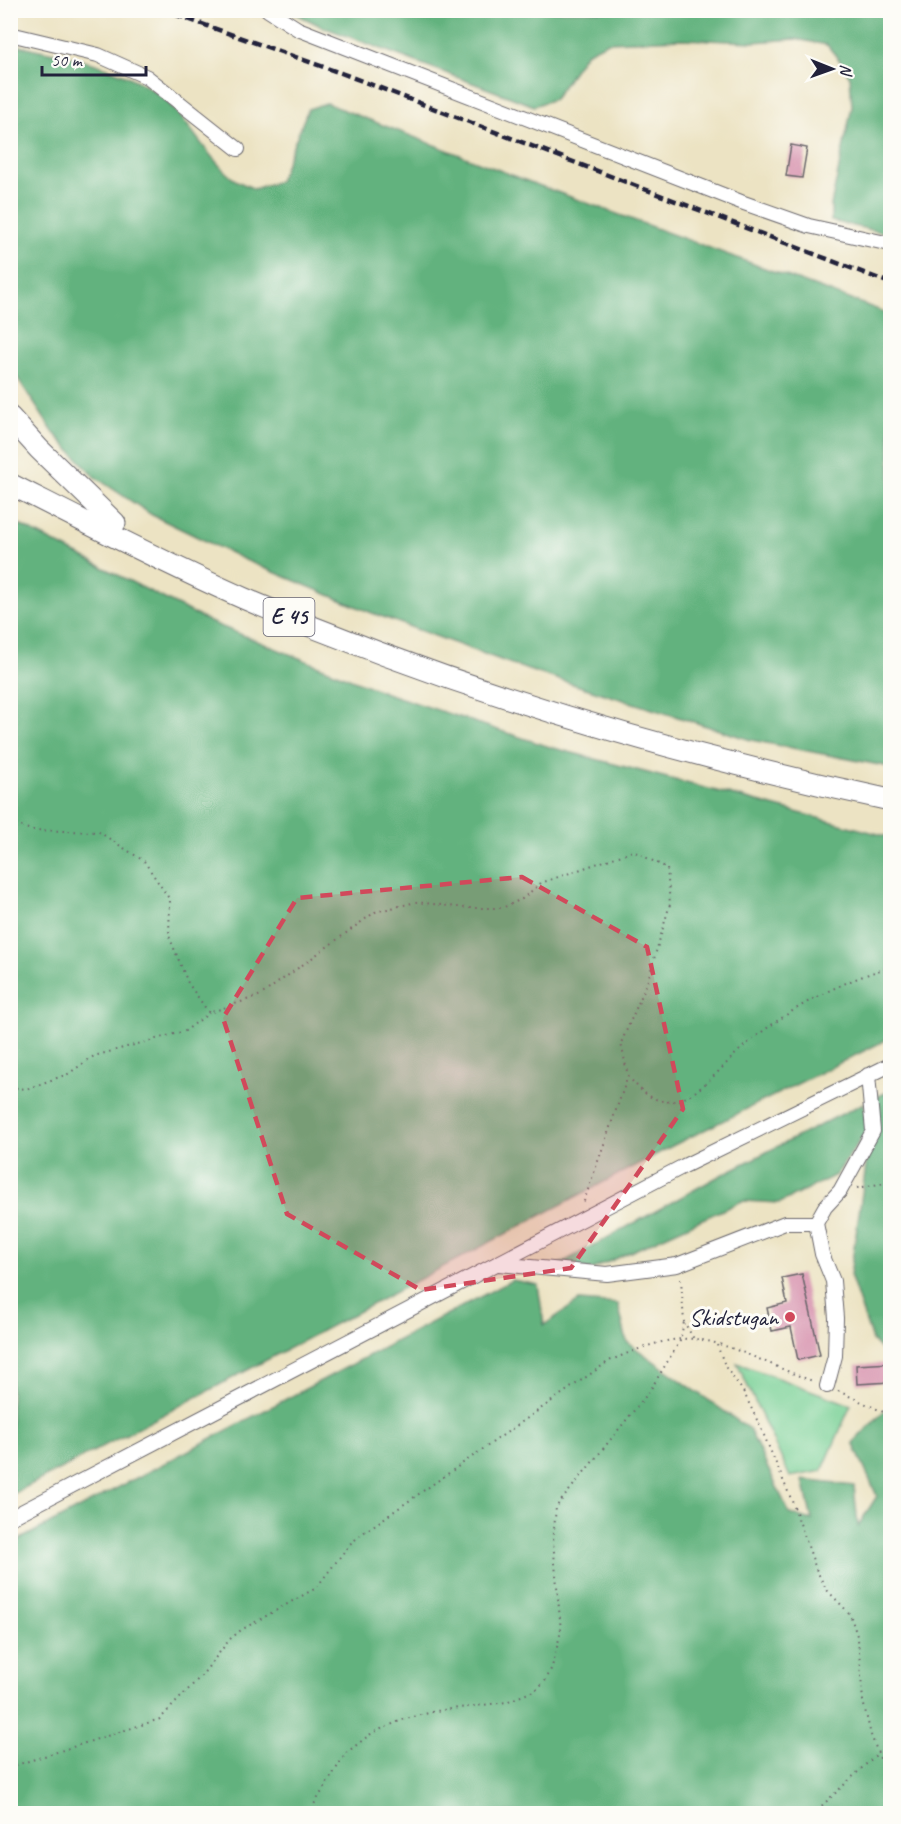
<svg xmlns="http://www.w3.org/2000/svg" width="901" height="1824" font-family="Caveat,sans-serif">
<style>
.green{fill:#78d095;stroke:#4d7968;stroke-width:1.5}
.forest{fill:#62b27e;stroke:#426a5c;stroke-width:1.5}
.building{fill:#d58eab}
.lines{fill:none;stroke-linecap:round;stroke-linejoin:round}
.minor-casing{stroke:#69666b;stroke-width:16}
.highway-casing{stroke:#69666b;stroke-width:23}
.path{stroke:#69666b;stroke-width:2;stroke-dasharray:1.5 4.5;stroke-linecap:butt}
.minor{stroke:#fff;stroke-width:14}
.highway{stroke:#fff;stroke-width:21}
.rail{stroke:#22223b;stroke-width:4.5;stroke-dasharray:9 4.5;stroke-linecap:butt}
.marked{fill:#d1495b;fill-opacity:0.2;stroke:#d1495b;stroke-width:4.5;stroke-dasharray:12 8;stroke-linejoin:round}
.poi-dot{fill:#d1495b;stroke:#fdfcf7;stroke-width:2}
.labels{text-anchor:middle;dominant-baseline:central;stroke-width:6;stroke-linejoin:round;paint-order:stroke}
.shield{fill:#fdfcf7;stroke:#646373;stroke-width:1.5}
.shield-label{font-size:22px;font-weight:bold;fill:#22223b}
.poi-label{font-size:24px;fill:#22223b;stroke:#fdfcf7;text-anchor:end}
</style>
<rect width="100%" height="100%" fill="#fdfcf7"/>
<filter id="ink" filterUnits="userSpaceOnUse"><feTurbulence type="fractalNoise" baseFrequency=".0167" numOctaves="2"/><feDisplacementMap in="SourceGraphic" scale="12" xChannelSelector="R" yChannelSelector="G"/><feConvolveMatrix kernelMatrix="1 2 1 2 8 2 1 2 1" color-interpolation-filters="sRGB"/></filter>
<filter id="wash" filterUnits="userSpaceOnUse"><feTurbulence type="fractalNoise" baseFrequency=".008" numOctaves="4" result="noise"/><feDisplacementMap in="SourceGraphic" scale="24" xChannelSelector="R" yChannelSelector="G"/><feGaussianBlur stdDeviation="1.35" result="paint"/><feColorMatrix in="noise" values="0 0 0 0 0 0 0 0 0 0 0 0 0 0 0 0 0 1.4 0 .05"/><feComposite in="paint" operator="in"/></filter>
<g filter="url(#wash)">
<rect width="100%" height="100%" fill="#ece3c3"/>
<path class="green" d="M737 1363 851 1405 822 1471 790 1477Z"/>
<path class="forest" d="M290 11H890V234L831 221V205L852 107 850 77 840 61 827 45 796 39 753 42 682 39 608 42 586 53 554 99 534 106 323 27Z
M10 44C59 54 131 66 168 103 191 125 206 155 230 176 236 182 247 185 254 189L279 181 308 109 326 103 535 184 890 314V767L751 740 528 670 372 613 245 560 152 515 95 477 53 432 11 368Z
M10 520 210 622 386 693 550 747 890 837V1038L674 1145 11 1495Z
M890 1091V1360L872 1340 850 1275 876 1097Z
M864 1103 867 1130 836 1175 780 1203 742 1201 591 1270 558 1265 721 1175Z
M512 1280 538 1285 544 1325 579 1301 618 1304 627 1342 749 1429 790 1514 812 1520 803 1480 854 1486 858 1526 877 1496 853 1443 884 1411 890 1414V1813H11V1544Z"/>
<g id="blocks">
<path class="building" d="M791 145 807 148 802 178 786 176Z
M802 1274 820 1355 798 1360 791 1327 772 1331 767 1308 787 1303 782 1278Z
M891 1363V1382L857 1384 856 1365Z"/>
</g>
</g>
<g filter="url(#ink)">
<use href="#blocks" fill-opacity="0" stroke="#69666b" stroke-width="1.5"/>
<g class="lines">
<defs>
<path id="minor" d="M268 10 298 29 741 202 809 226 890 244
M10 34 98 55 147 77 238 149
M816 1223 822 1254 833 1281 836 1318 835 1356 827 1386
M499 1264 607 1274 677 1265 785 1223H816L825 1207 840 1191 873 1131 868 1075
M10 1518 684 1166 890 1065"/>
<path id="highway" d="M10 417 39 449 115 523
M10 484C87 523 164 563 243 598 452 688 668 753 890 800"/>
</defs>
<use href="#minor" class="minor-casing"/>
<use href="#highway" class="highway-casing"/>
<path class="path" d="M10 822 31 830 99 832 144 861 170 900 169 936 188 983 209 1013 261 995 375 912 416 902 466 908H502L522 899 541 883 633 851 667 868 670 904 647 983 621 1043 628 1076 583 1204
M628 1076C641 1092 656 1106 679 1100 702 1093 725 1063 742 1048 785 1011 836 983 890 967
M10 1087 26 1089 68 1074 94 1056 185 1031 209 1013
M857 1188 890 1182
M681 1279 684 1322 694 1339
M717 1345 726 1368 743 1391 760 1426 792 1501 816 1569 826 1589 850 1614 858 1639 863 1701 871 1735 890 1785
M838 1391 890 1415
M10 1767 160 1719 202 1675 230 1639 241 1630 316 1588 350 1544 363 1533 609 1361C635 1350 665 1337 695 1339 728 1342 780 1370 813 1381
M308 1814 346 1753 372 1733 402 1720 436 1711 506 1702 536 1690 546 1680 552 1667 561 1631 553 1541 556 1507 649 1392 680 1341 684 1322
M813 1814 878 1753"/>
<use href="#minor" class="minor"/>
<use href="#highway" class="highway"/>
<path class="rail" d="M162 10 341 73 890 283"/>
</g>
</g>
<path class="marked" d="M522 877 647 947 683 1109 571 1268 421 1290 287 1214 223 1018 297 898Z"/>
<circle class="poi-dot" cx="790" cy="1317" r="6"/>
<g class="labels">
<rect class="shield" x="263.5" y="598" width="51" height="38" rx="4.5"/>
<g class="shield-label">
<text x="289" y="617">E 45</text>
</g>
<g class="poi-label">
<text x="778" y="1317">Skidstugan</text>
</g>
</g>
<rect width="901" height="1824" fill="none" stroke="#fdfcf7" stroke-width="36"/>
<g transform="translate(832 69) rotate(91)" stroke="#fdfcf7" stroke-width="4.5" paint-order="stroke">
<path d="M0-4.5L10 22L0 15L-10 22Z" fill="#22223b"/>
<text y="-9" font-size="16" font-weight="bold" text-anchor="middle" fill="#22223b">N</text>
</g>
<path d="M42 66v9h104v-9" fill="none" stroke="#22223b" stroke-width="3"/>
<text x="51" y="66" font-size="18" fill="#22223b" stroke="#fdfcf7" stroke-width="4.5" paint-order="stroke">50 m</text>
</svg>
